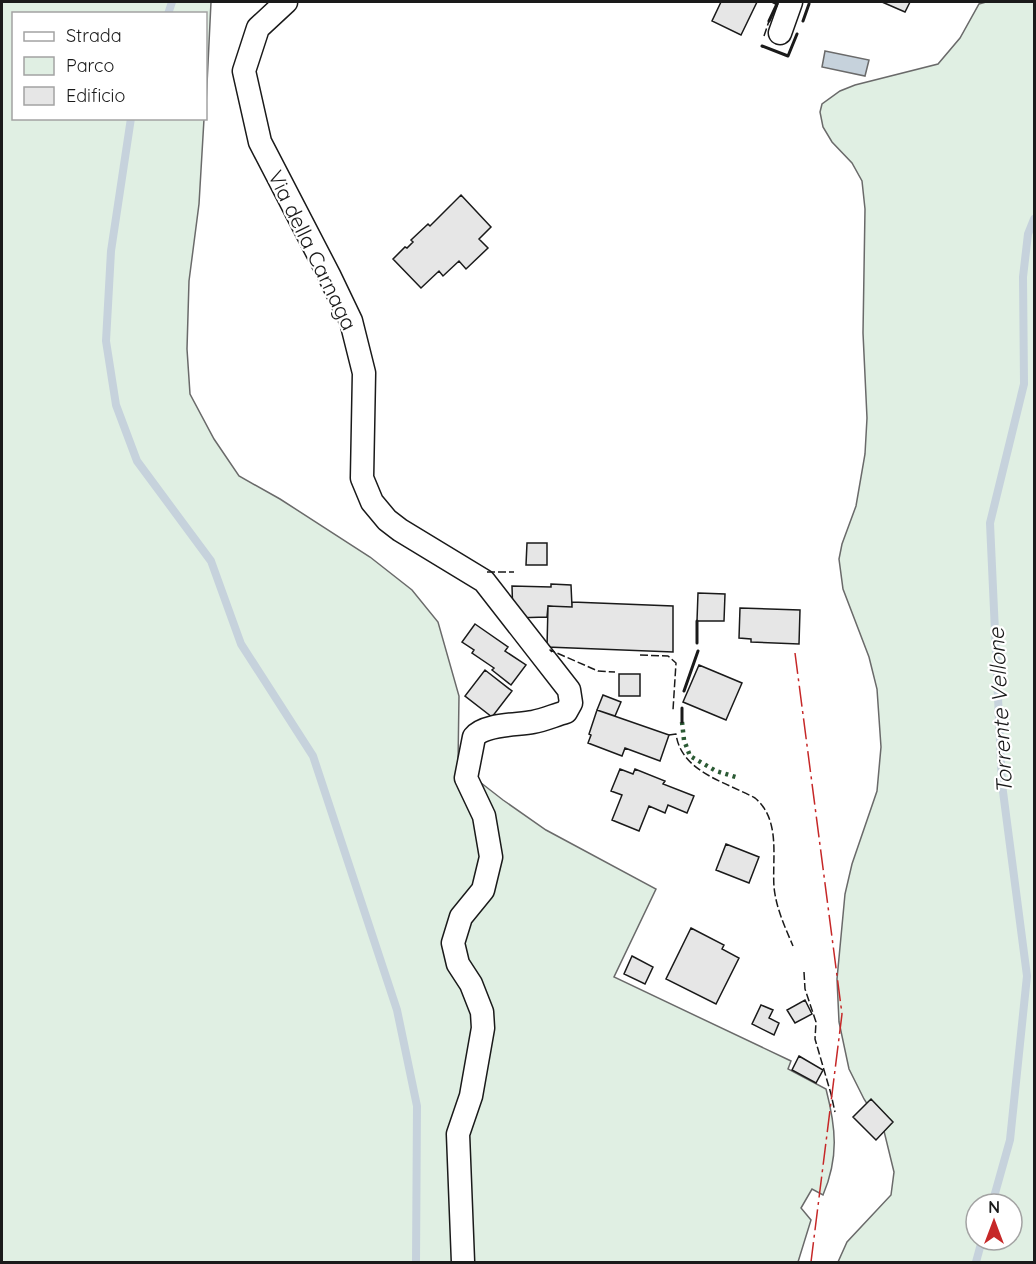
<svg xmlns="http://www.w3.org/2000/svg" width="1036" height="1264" font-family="Quicksand,sans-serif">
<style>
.green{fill:#e0efe3;stroke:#6a6a6a;stroke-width:1.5;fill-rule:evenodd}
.water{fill:#c6d2dc;stroke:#6a6a6a;stroke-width:1.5}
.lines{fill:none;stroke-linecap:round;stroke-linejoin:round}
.stream{stroke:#c6d2dc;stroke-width:8}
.building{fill:#e6e6e6;stroke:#1a1a1a;stroke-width:1.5}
.street-casing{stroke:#1a1a1a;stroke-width:25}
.street{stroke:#fff;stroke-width:22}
.hedge{stroke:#2b5a34;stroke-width:4.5;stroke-dasharray:3 4.5;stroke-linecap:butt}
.fence{stroke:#1a1a1a;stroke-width:1.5;stroke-dasharray:8 3;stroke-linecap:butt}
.wall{stroke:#1a1a1a;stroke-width:3}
.power{stroke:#c62828;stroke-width:1.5;stroke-dasharray:21 4.5 3 4.5;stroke-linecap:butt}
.labels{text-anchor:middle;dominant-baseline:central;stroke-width:4.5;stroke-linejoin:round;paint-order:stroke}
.street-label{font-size:21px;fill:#1a1a1a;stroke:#fff}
.water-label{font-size:22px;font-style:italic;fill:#1a1a1a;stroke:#fff}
</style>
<rect width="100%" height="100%" fill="#fff"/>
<path class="green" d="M2 2H211L206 105V14H14V118L204 119 199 204 189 281 187 349 190 394 214 439 239 476 280 499 370 557 412 590 438 622 459 696 458 765 503 800 546 830 656 889 614 977 791 1061 788 1069 826 1089C836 1128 839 1157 823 1195L812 1189 801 1208 811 1220 798 1262H2Z
M986 2H1034V1262H838L847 1242 891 1195 894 1172 884 1131 864 1099 849 1069 839 1022 837 979 845 894 852 864 877 791 881 747 877 689 869 657 843 589 839 559 842 544 856 506 865 454 867 418 863 333 865 209 862 181 852 163 832 142 823 127 820 112 822 104 840 91 855 85 938 64 960 38 979 4ZM976 1204H1012V1240H976Z"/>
<path class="water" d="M825 51 869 60 865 76 822 67Z"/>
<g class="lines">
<path class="stream" d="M168 14 172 2
M131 118 111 251 106 341 116 405 137 461 211 561 241 644 313 756 397 1010 417 1106 416 1262
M992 1204 1010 1140 1027 976 1002 784 990 523 1024 384 1023 277 1028 234 1034 219
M976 1262 982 1240"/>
</g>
<path class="building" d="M721 2H757L741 35 712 21Z
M882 2H910L905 12Z
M461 195 491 227 479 239 488 248 466 269 459 261 443 276 439 271 421 288 393 259 405 247 407 248 413 242 411 240 428 224 430 226Z
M527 543H547V565H526Z
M551 584 571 585 572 607 548 606 547 617 513 618 512 586 551 587Z
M698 593 725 594 724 621H697Z
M572 602 673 606V652L547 647 548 606 572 607Z
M740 608 800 610 799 644 751 642V639L739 638Z
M475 624 508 647 505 651 526 665 511 685 492 670 494 668 472 653 474 650 462 642Z
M699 665 742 683 726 720 683 702Z
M485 670 512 691 492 717 465 696Z
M619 674H640V696H619Z
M603 695 621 702 615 716 597 710Z
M597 710 669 735 660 761 625 748 622 756 588 743 591 735 589 734Z
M620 769 633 774 635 769 665 781 663 784 694 796 687 813 668 805 665 813 649 806 639 831 612 820 622 795 611 791Z
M726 844 759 857 749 883 716 870Z
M691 928 724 945 722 949 739 958 716 1004 666 979Z
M632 956 653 967 645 984 624 974Z
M805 1000 812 1014 795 1023 787 1010Z
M761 1005 773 1010 769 1018 779 1023 774 1035 752 1024Z
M799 1056 823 1070 816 1083 792 1070Z
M871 1099 893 1122 876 1140 853 1117Z"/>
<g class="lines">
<defs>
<path id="street" d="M286 2 258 28 244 71 260 142 329 275 351 321 364 373 362 478 372 502 387 520 400 530 484 581 569 690 571 703 566 712C555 715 544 720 533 722 517 725 484 724 474 737L466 778 484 816 491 857 483 890 461 917 453 943 458 964 471 984 482 1012 483 1028 471 1096 458 1134 463 1262
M780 33 791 2"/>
</defs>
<use href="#street" class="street-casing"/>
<use href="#street" class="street"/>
<path class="hedge" d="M682 722 684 740 690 756 716 771 739 778"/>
<path class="fence" d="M809 4 810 2
M764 36 769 21
M487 572H514
M552 652 550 650 598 671 615 672
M640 655 668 656 676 663 673 710
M669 735 676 734C681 772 726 782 755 798 781 820 772 857 774 887 776 908 785 927 793 946
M804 972 805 989 816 1022 815 1039 831 1094 835 1112"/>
<path class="wall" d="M769 21 777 4 773 2
M803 21 809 4
M762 46 788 56 797 34
M697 621V643
M684 691 698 651
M682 708V722"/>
<path class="power" d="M795 653 842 1014 811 1262"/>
</g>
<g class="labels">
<g class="street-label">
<text transform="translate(313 250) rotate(64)">Via della Carnaga</text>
</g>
<g class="water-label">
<text transform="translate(1000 711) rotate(-93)">Torrente Vellone</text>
</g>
</g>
<rect width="1036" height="1264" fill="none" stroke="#1a1a1a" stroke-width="6"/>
<rect x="12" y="12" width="195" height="108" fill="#ffffff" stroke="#a3a3a3" stroke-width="1.5"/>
<rect x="24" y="32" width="30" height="9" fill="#ffffff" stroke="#a3a3a3" stroke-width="1.5"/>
<text x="66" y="42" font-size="18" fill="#1a1a1a">Strada</text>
<rect x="24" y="57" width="30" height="18" fill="#e0efe3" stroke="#a3a3a3" stroke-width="1.5"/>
<text x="66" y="72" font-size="18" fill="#1a1a1a">Parco</text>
<rect x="24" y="87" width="30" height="18" fill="#e6e6e6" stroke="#a3a3a3" stroke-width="1.5"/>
<text x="66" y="102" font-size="18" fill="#1a1a1a">Edificio</text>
<g transform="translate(994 1222)"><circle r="28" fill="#ffffff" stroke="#a3a3a3" stroke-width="1.5"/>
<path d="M0-4.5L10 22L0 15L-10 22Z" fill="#c62828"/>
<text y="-9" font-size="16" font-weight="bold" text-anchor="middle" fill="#1a1a1a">N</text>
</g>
</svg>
